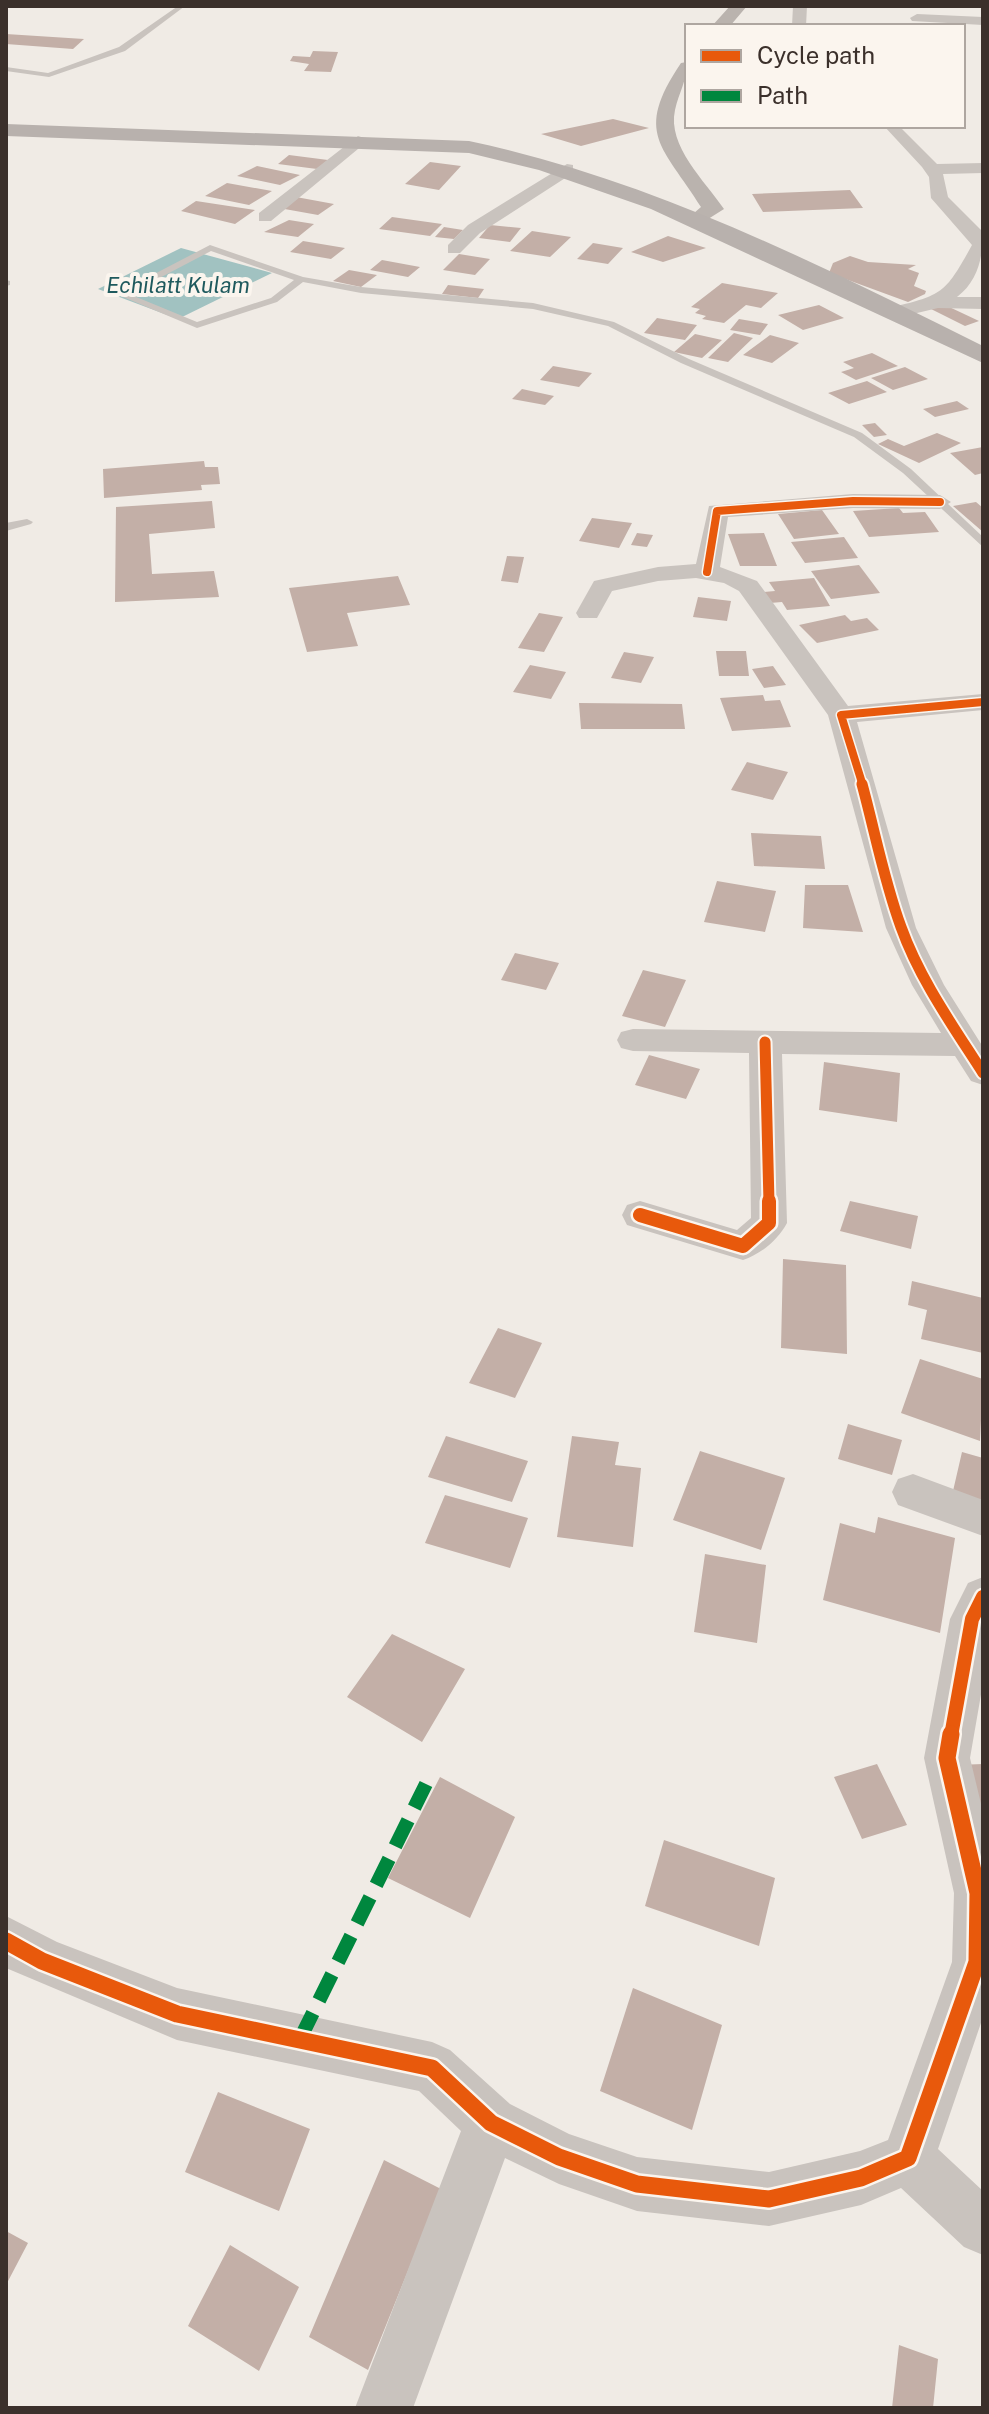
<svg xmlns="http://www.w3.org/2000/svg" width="989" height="2414" font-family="'Public Sans',sans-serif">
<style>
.water{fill:#a1c2c1}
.building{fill:#c3afa7}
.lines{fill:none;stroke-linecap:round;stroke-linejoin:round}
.lane{fill:#c9c3be;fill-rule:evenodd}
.street{fill:#c9c3be;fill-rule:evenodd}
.secondary{fill:#bab3ae;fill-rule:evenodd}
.primary{fill:#b8b1ad;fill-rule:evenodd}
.quiet{stroke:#00873e;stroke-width:14;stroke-dasharray:29 14;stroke-linecap:butt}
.cycleway-far3-casing{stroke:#fbf5ee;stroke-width:11}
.cycleway-far2-casing{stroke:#fbf5ee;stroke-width:15}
.cycleway-far1-casing{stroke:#fbf5ee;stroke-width:19}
.cycleway-casing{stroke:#fbf5ee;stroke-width:22}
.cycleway-far3{stroke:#e8590c;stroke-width:8}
.cycleway-far2{stroke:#e8590c;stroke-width:11}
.cycleway-far1{stroke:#e8590c;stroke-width:14}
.cycleway{stroke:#e8590c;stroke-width:17}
.labels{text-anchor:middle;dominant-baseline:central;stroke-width:8;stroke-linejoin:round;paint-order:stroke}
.far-water-label{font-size:22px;font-style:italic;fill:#1f5a5e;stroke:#fbf5ee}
</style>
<rect width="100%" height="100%" fill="#f0ebe5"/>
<path class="water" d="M181 248 272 273 178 319 98 289Z"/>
<path class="building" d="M6 34 84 39 73 49 6 44Z
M313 51 338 52 331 72 304 71 309 64 290 61 293 56 310 57Z
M613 119 649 128 581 146 541 134Z
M289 155 328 160 317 169 278 164Z
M430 162 461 166 439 190 405 184Z
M257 166 300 175 280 185 237 176Z
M227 183 272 191 249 205 205 196Z
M850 190 863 208 763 212 752 194Z
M296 197 334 204 318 215 279 208Z
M196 201 255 210 235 224 181 211Z
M392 217 442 224 430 236 379 229Z
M289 220 314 224 298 237 264 232Z
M490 225 521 228 510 242 479 238Z
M444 227 463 230 454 239 435 237Z
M532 231 571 237 550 257 510 251Z
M668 236 706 248 663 262 631 252Z
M303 241 345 248 331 259 290 252Z
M593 243 623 248 608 264 577 259Z
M459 254 490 259 475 275 443 270Z
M850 256 868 262 916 265 908 269 919 273 914 286 926 291 925 294 908 302 829 273 833 263Z
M382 260 420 267 408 277 370 270Z
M349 270 377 275 361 287 333 281Z
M722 283 778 293 761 308 746 305 724 323 702 319 706 316 695 313 700 309 691 307Z
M448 285 484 289 478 298 442 294Z
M819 305 844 318 803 330 778 315Z
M945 305 979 321 965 326 931 309Z
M657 318 697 325 685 340 644 333Z
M739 319 768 324 760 335 730 330Z
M734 333 753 338 728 362 708 358Z
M695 334 722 340 702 358 674 352Z
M770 335 799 343 772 363 743 355Z
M872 353 898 366 856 380 841 372 854 368 843 362Z
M553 366 592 373 579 387 540 380Z
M905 367 928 379 893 390 871 378Z
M867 381 887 392 849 404 828 393Z
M522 389 554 396 545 405 512 399Z
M957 401 969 409 935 417 923 409Z
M875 423 887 435 874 437 862 425Z
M937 433 961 443 919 463 878 444 888 439 904 446Z
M983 447V473L975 475 950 453Z
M204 461 205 467H218L220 484 201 485 202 490 104 498 103 469Z
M212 501 215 528 149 534 152 574 214 571 219 597 115 602 116 507Z
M976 502 983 508V532L953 506Z
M899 508 903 513 925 512 939 532 869 537 853 511Z
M822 510 839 534 794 539 778 514Z
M592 518 632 523 619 548 579 541Z
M637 533 653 535 647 547 631 545Z
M764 533 777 566H740L728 534Z
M844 537 858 558 805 563 791 542Z
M507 556 524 557 518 583 501 581Z
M859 565 880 593 831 599 811 571Z
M398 576 410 605 347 613 358 646 307 652 289 588Z
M814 578 830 606 787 610 782 602 770 603 764 592 775 591 769 582Z
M698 597 731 601 727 621 693 617Z
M539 613 563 617 544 652 518 648Z
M845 615 851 621 867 618 879 630 817 643 799 625Z
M716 651H746L749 676H719Z
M624 652 654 657 641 683 611 678Z
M530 665 566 672 551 699 513 692Z
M773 666 786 685 764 688 752 669Z
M763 695 765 701 780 700 791 727 732 731 720 698Z
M579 703 682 704 685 729H581Z
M747 762 788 772 773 800 731 790Z
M751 833 821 836 825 869 754 866Z
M717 881 776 891 765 932 704 922Z
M805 885H848L863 932 803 928Z
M515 953 559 963 546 990 501 980Z
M643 970 686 980 665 1027 622 1016Z
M649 1055 700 1069 686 1099 635 1085Z
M824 1062 900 1073 897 1122 819 1110Z
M850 1201 918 1216 911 1249 840 1231Z
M783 1259 846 1265 847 1354 781 1348Z
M912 1281 983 1298V1353L921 1339 927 1310 908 1305Z
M498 1328 542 1343 515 1398 469 1383Z
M920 1359 983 1379 980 1441 901 1413Z
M848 1424 902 1440 892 1475 838 1459Z
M446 1436 528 1461 512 1502 428 1477Z
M572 1436 619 1442 615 1465 641 1468 633 1547 557 1537Z
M700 1451 785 1478 761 1550 673 1520Z
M962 1452 983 1458V1514L950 1504Z
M445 1495 528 1518 510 1568 425 1543Z
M878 1517 955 1538 940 1633 823 1600 840 1523 875 1533Z
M705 1554 766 1565 757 1643 694 1632Z
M392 1634 465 1669 422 1742 347 1697Z
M877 1764 907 1825 862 1839 834 1777Z
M983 1764V1842L956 1765Z
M440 1777 515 1817 470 1918 388 1878Z
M664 1840 775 1878 759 1946 645 1906Z
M633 1988 722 2025 692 2130 600 2091Z
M218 2092 310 2129 279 2211 185 2172Z
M384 2160 441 2189 368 2370 309 2337Z
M6 2231 28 2243 6 2285Z
M230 2245 299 2287 259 2371 188 2326Z
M899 2345 938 2359 933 2408H892Z"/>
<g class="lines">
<path class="lane" d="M178 6H185L125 51 49 77 6 71V67L48 73 119 47Z
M210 245 303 277 361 287 533 303 614 322 689 359 862 433 911 469 983 537V547L903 473 854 437 681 363 608 326 533 309 361 293 303 282 277 302 197 328 116 294ZM211 251 294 280 271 298 197 322 129 294Z
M6 280 10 281V285L6 286Z
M27 519 33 522 31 524 6 531V523Z"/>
<path class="street" d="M793 6H807L806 26H792Z
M917 14 983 17V25L912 21 910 18Z
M884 126H899L937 164 983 163V173L943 174 948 197 983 232C983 257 978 281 957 297H983V309L938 308 896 318 886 312 889 308C943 295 945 294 972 245L931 198 929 177 922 167Z
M358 136 364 138V144L271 221H259V213Z
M567 164 573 165V173L480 233 460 253H448V245L468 225Z
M853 494 940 495 951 502 940 509 853 508 728 517 720 567 757 581 848 706 983 694V710L857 722 916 928 944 985 983 1047V1085L971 1081 955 1056 782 1054 787 1223C778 1240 761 1254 743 1260L627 1225 622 1215 627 1205 640 1201 737 1230 751 1218 749 1053 633 1051 621 1048 617 1040 621 1032 633 1029 941 1033 912 985 886 928 828 715 739 591 724 583 696 578 658 581 612 591 597 618H579L576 613 594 581 658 567 696 564 709 506Z
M913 1474 983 1500V1536L898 1505 892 1492 898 1479Z
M983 1577V1683L970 1758 983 1812V2017L938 2149 983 2191V2255L964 2247 901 2188 861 2205 769 2226 637 2211 559 2184 505 2158 413 2408H355L461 2131 419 2091 177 2040 6 1968V1916L57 1942 177 1988 432 2042 450 2050 510 2104 569 2134 637 2157 769 2172 860 2151 888 2140 952 1962 954 1893 924 1758 950 1619 968 1583Z"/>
<path class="secondary" d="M730 6H747L730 26H712Z
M687 62C687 81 679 92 675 110 667 146 705 181 724 209L697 226 686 220 701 207C663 146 633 134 681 63Z"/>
<path class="primary" d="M6 124 469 141C650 179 818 264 983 346V363L651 209 539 170 469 153 6 136Z"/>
<path class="quiet" d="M300 2039 426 1784"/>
<defs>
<path id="cycleway-far3" d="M707 572 717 511 853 501 940 502
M863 786 841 715 983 702"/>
<path id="cycleway-far2" d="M862 784C875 832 884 881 901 927 920 980 953 1026 983 1073
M765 1042 769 1203"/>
<path id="cycleway-far1" d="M640 1215 743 1246 769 1223V1201
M951 1736 972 1619 983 1597"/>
<path id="cycleway" d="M6 1941 42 1961 177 2014 432 2068 491 2123 559 2157 637 2184 769 2199 861 2178 908 2158 977 1962 978 1893 947 1758 951 1734"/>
</defs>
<use href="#cycleway-far3" class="cycleway-far3-casing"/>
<use href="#cycleway-far2" class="cycleway-far2-casing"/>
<use href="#cycleway-far1" class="cycleway-far1-casing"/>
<use href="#cycleway" class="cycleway-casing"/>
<use href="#cycleway-far3" class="cycleway-far3"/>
<use href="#cycleway-far2" class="cycleway-far2"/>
<use href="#cycleway-far1" class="cycleway-far1"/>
<use href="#cycleway" class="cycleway"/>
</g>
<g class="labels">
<g class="far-water-label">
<text x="178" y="285">Echilatt Kulam</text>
</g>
</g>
<rect width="989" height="2414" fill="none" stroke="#3b302b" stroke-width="16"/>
<rect x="685" y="24" width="280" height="104" fill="#fbf5ee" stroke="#aea6a0" stroke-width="2"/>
<rect x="701" y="50" width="40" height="12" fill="#e8590c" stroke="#aea6a0" stroke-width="2"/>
<text x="757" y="64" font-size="24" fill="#3b302b">Cycle path</text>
<rect x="701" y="90" width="40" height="12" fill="#00873e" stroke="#aea6a0" stroke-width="2"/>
<text x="757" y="104" font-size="24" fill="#3b302b">Path</text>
</svg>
